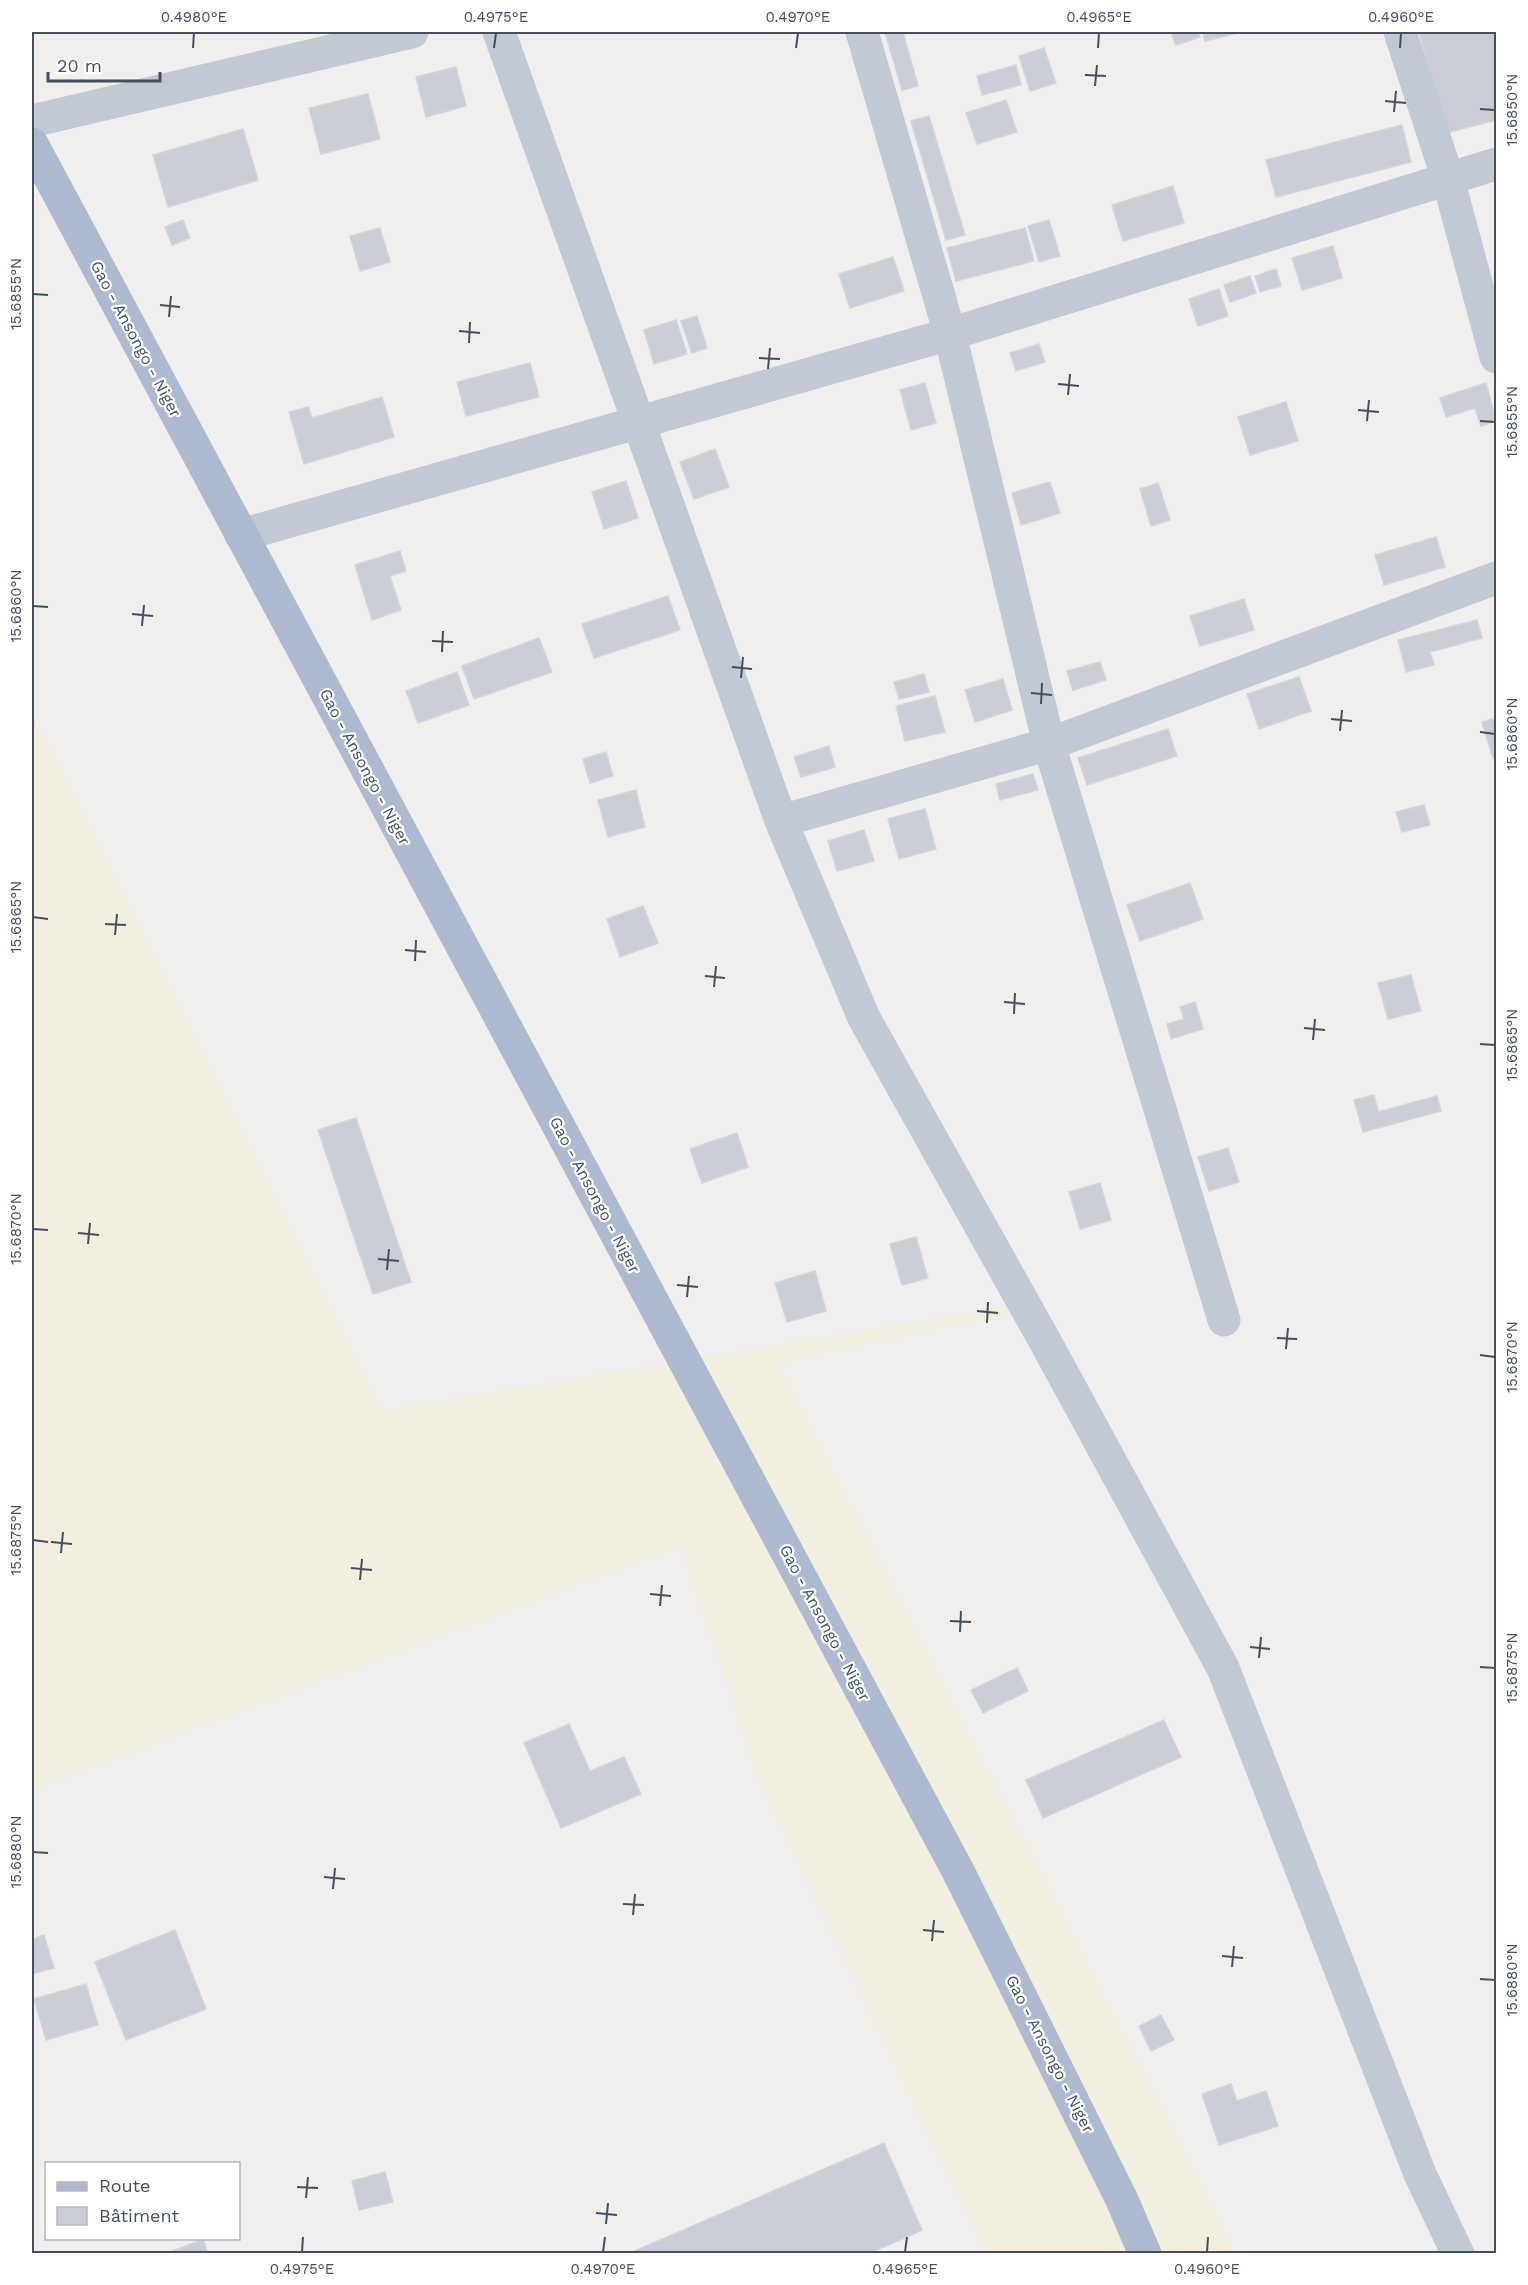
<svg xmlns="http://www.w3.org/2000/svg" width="1528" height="2285" font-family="'Work Sans',sans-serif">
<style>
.sand{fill:#f3efde}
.building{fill:#cacdd5;stroke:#d2d4db;stroke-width:1.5}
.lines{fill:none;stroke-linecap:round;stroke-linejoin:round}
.minor{stroke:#c1c9d5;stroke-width:33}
.major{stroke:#adbacf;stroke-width:33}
.ticks{fill:none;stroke:#464f5d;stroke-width:2}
.labels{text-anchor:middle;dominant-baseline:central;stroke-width:4.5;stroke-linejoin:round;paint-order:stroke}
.street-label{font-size:16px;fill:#464f5d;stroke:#fff}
.neatline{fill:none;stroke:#464f5d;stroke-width:2}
.ticks-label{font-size:15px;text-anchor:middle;fill:#464f5d}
</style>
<rect width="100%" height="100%" fill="#f1efee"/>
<path class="sand" d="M32 714 380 1411 1010 1306 1012 1312 776 1363 1235 2253H987L762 1787 681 1545 32 1789Z"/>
<path class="building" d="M885 32H903L918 86 902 90Z
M1171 32H1198L1200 37 1176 45Z
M1203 32H1241L1205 41Z
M1419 32H1496V120L1446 133Z
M1044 48 1056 83 1030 91 1019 56Z
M1016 65 1021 85 982 95 977 76Z
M456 67 466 106 426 117 416 77Z
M368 94 380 139 321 154 309 108Z
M1006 100 1017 132 977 144 966 113Z
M929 116 965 235 946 240 911 121Z
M1402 125 1411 162 1276 197 1266 160Z
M243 129 258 180 168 207 153 155Z
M1173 186 1184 223 1123 241 1112 205Z
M183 220 190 238 172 245 165 227Z
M1049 220 1060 256 1039 262 1028 226Z
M380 228 390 262 360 271 350 236Z
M1025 228 1034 261 956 281 947 248Z
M1333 246 1342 278 1302 290 1292 258Z
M893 257 904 291 850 308 839 274Z
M1276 269 1281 286 1260 292 1255 276Z
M1250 276 1256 293 1230 302 1224 285Z
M1219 289 1228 316 1198 326 1189 299Z
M697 316 707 348 692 353 681 321Z
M676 320 687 354 654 364 644 330Z
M1039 344 1045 362 1016 371 1010 353Z
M530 363 539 397 466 416 457 382Z
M925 383 936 423 911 430 900 390Z
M1486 383 1496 421 1481 426 1475 408 1446 417 1440 398Z
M382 397 394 437 304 464 289 412 308 407 312 418Z
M1286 402 1298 441 1250 455 1238 417Z
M715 449 729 487 694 499 680 462Z
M626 481 638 518 604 529 592 492Z
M1050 482 1060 513 1021 525 1012 493Z
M1158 483 1170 520 1151 526 1140 489Z
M1436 537 1445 567 1384 585 1375 555Z
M400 551 406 571 390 576 401 610 372 620 355 565Z
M668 596 680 630 594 658 582 624Z
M1244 599 1254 630 1200 646 1190 616Z
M1477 620 1482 638 1430 652 1434 665 1406 672 1398 640Z
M539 638 552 672 474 699 462 666Z
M1100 662 1106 680 1073 690 1067 671Z
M457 672 469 705 418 723 406 691Z
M924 674 929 692 899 699 894 682Z
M1299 677 1311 711 1259 729 1247 694Z
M1003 679 1012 710 975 722 965 690Z
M935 696 945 732 905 741 896 706Z
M1496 718V757L1493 758 1482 722Z
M1168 729 1177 756 1087 785 1078 758Z
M829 746 835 767 801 777 794 757Z
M606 752 613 776 590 783 583 759Z
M1033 774 1038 790 1000 800 996 784Z
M636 790 645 827 608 837 598 800Z
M1424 805 1430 825 1402 832 1396 812Z
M925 809 936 849 899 859 888 819Z
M864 830 874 861 837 871 828 841Z
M1190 883 1203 919 1140 941 1127 905Z
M643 906 658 943 620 957 607 919Z
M1411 975 1421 1011 1388 1019 1378 983Z
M1195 1002 1203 1029 1171 1039 1167 1024 1184 1019 1180 1007Z
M1374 1095 1378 1112 1437 1096 1441 1111 1363 1132 1354 1100Z
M356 1118 411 1282 373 1294 318 1130Z
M737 1133 748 1167 702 1183 690 1149Z
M1228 1148 1239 1182 1209 1191 1198 1157Z
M1100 1183 1111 1220 1080 1229 1069 1192Z
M916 1237 928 1278 902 1285 890 1244Z
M815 1271 826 1311 787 1322 775 1283Z
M1017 1668 1028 1691 983 1713 971 1690Z
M1164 1720 1181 1757 1043 1818 1026 1780Z
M569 1724 590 1771 624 1757 641 1794 561 1828 524 1743Z
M175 1930 206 2009 126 2040 95 1962Z
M44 1935 54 1968 32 1974V1939Z
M86 1984 98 2025 46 2040 34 1999Z
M1161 2015 1174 2040 1151 2051 1139 2026Z
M1231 2084 1237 2101 1266 2091 1278 2126 1219 2145 1202 2094Z
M884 2143 922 2230 868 2254H628Z
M385 2172 393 2202 359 2210 352 2181Z
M203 2239 208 2254 168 2253Z"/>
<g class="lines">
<path class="minor" d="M499 32 781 821 864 1018 1046 1343 1223 1668 1420 2174 1458 2254
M862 32 950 334 1049 744 1224 1320
M1400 32 1448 179 1496 357
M32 121 412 32
M241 535 950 334 1496 164
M781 821 1049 744 1496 578"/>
<path class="major" d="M32 144 958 1871 1122 2200 1145 2254"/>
</g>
<path class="ticks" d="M193 48 194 33M494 48 496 33M796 48 798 33M1098 48 1099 33M1400 48 1401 33M1085 75 1106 76M1095 86 1097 65M1385 101 1406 103M1480 109 1495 110M1394 112 1396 91M33 294 48 295M160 305 180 307M169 317 171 296M459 331 480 333M469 343 470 322M759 358 780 359M768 369 770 348M1058 384 1079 386M1068 395 1070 374M1358 410 1379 412M1367 421 1369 400M1480 421 1495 422M33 606 48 607M132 614 153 616M142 626 144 605M432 641 453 642M442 652 443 631M732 667 752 669M741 678 743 657M1031 693 1052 695M1041 704 1042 683M1331 719 1352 721M1340 731 1342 710M1480 732 1495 734M33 917 48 919M105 924 126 925M115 935 117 914M405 950 426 952M415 961 416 940M705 976 725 978M714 987 716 966M1004 1002 1025 1004M1014 1014 1015 993M1304 1028 1325 1030M1313 1040 1315 1019M1480 1044 1495 1045M33 1229 48 1230M78 1233 99 1235M88 1244 90 1223M378 1259 399 1261M387 1270 389 1249M677 1285 698 1287M687 1297 689 1276M977 1311 998 1313M987 1323 988 1302M1277 1338 1297 1339M1286 1349 1288 1328M1480 1355 1495 1357M33 1540 48 1542M51 1542 72 1544M61 1553 63 1532M351 1568 372 1570M360 1580 362 1559M650 1594 671 1596M660 1606 662 1585M950 1621 971 1622M960 1632 961 1611M1250 1647 1270 1649M1259 1658 1261 1637M1480 1667 1495 1668M33 1852 48 1853M324 1877 345 1879M333 1889 335 1868M623 1904 644 1905M633 1915 635 1894M923 1930 944 1932M932 1941 934 1920M1222 1956 1243 1958M1232 1967 1234 1946M1480 1979 1495 1980M297 2187 318 2188M306 2198 308 2177M596 2213 617 2215M606 2224 608 2203M302 2252 303 2237M603 2252 605 2237M905 2252 907 2237M1207 2252 1208 2237"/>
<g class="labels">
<g class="street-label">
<text transform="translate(136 339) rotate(62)">Gao - Ansongo - Niger</text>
<text transform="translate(365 767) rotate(62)">Gao - Ansongo - Niger</text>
<text transform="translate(595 1195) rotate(62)">Gao - Ansongo - Niger</text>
<text transform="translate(825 1623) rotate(62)">Gao - Ansongo - Niger</text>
<text transform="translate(1050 2054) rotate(63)">Gao - Ansongo - Niger</text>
</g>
</g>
<rect width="1528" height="2285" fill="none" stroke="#ffffff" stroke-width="66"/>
<rect x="45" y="2162" width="195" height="78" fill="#ffffff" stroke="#b5b9be" stroke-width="1.5"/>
<rect x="57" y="2182" width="30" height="9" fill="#adbacf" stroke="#b5b9be" stroke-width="1.5"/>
<text x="99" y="2192" font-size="18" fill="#464f5d">Route</text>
<rect x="57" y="2207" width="30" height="18" fill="#cacdd5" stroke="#b5b9be" stroke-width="1.5"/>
<text x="99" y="2222" font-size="18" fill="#464f5d">Bâtiment</text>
<path d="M48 72v9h112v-9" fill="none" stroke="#464f5d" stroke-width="3"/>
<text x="57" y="72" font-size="18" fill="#464f5d" stroke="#ffffff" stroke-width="4.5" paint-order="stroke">20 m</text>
<rect x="33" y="33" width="1462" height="2219" class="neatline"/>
<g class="ticks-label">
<text x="194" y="22">0.4980°E</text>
<text x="496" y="22">0.4975°E</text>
<text x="798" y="22">0.4970°E</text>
<text x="1099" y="22">0.4965°E</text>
<text x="1401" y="22">0.4960°E</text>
<text transform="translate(1512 110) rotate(-90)" y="5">15.6850°N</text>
<text transform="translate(16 294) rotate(-90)" y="5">15.6855°N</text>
<text transform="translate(1512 422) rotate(-90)" y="5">15.6855°N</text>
<text transform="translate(16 606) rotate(-90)" y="5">15.6860°N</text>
<text transform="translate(1512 734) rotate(-90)" y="5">15.6860°N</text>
<text transform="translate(16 917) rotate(-90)" y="5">15.6865°N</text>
<text transform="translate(1512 1045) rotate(-90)" y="5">15.6865°N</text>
<text transform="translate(16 1229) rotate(-90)" y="5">15.6870°N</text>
<text transform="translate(1512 1357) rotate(-90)" y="5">15.6870°N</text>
<text transform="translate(16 1540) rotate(-90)" y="5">15.6875°N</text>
<text transform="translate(1512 1668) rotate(-90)" y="5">15.6875°N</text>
<text transform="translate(16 1852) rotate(-90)" y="5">15.6880°N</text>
<text transform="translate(1512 1980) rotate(-90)" y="5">15.6880°N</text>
<text x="302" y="2274">0.4975°E</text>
<text x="603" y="2274">0.4970°E</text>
<text x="905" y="2274">0.4965°E</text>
<text x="1207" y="2274">0.4960°E</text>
</g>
</svg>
